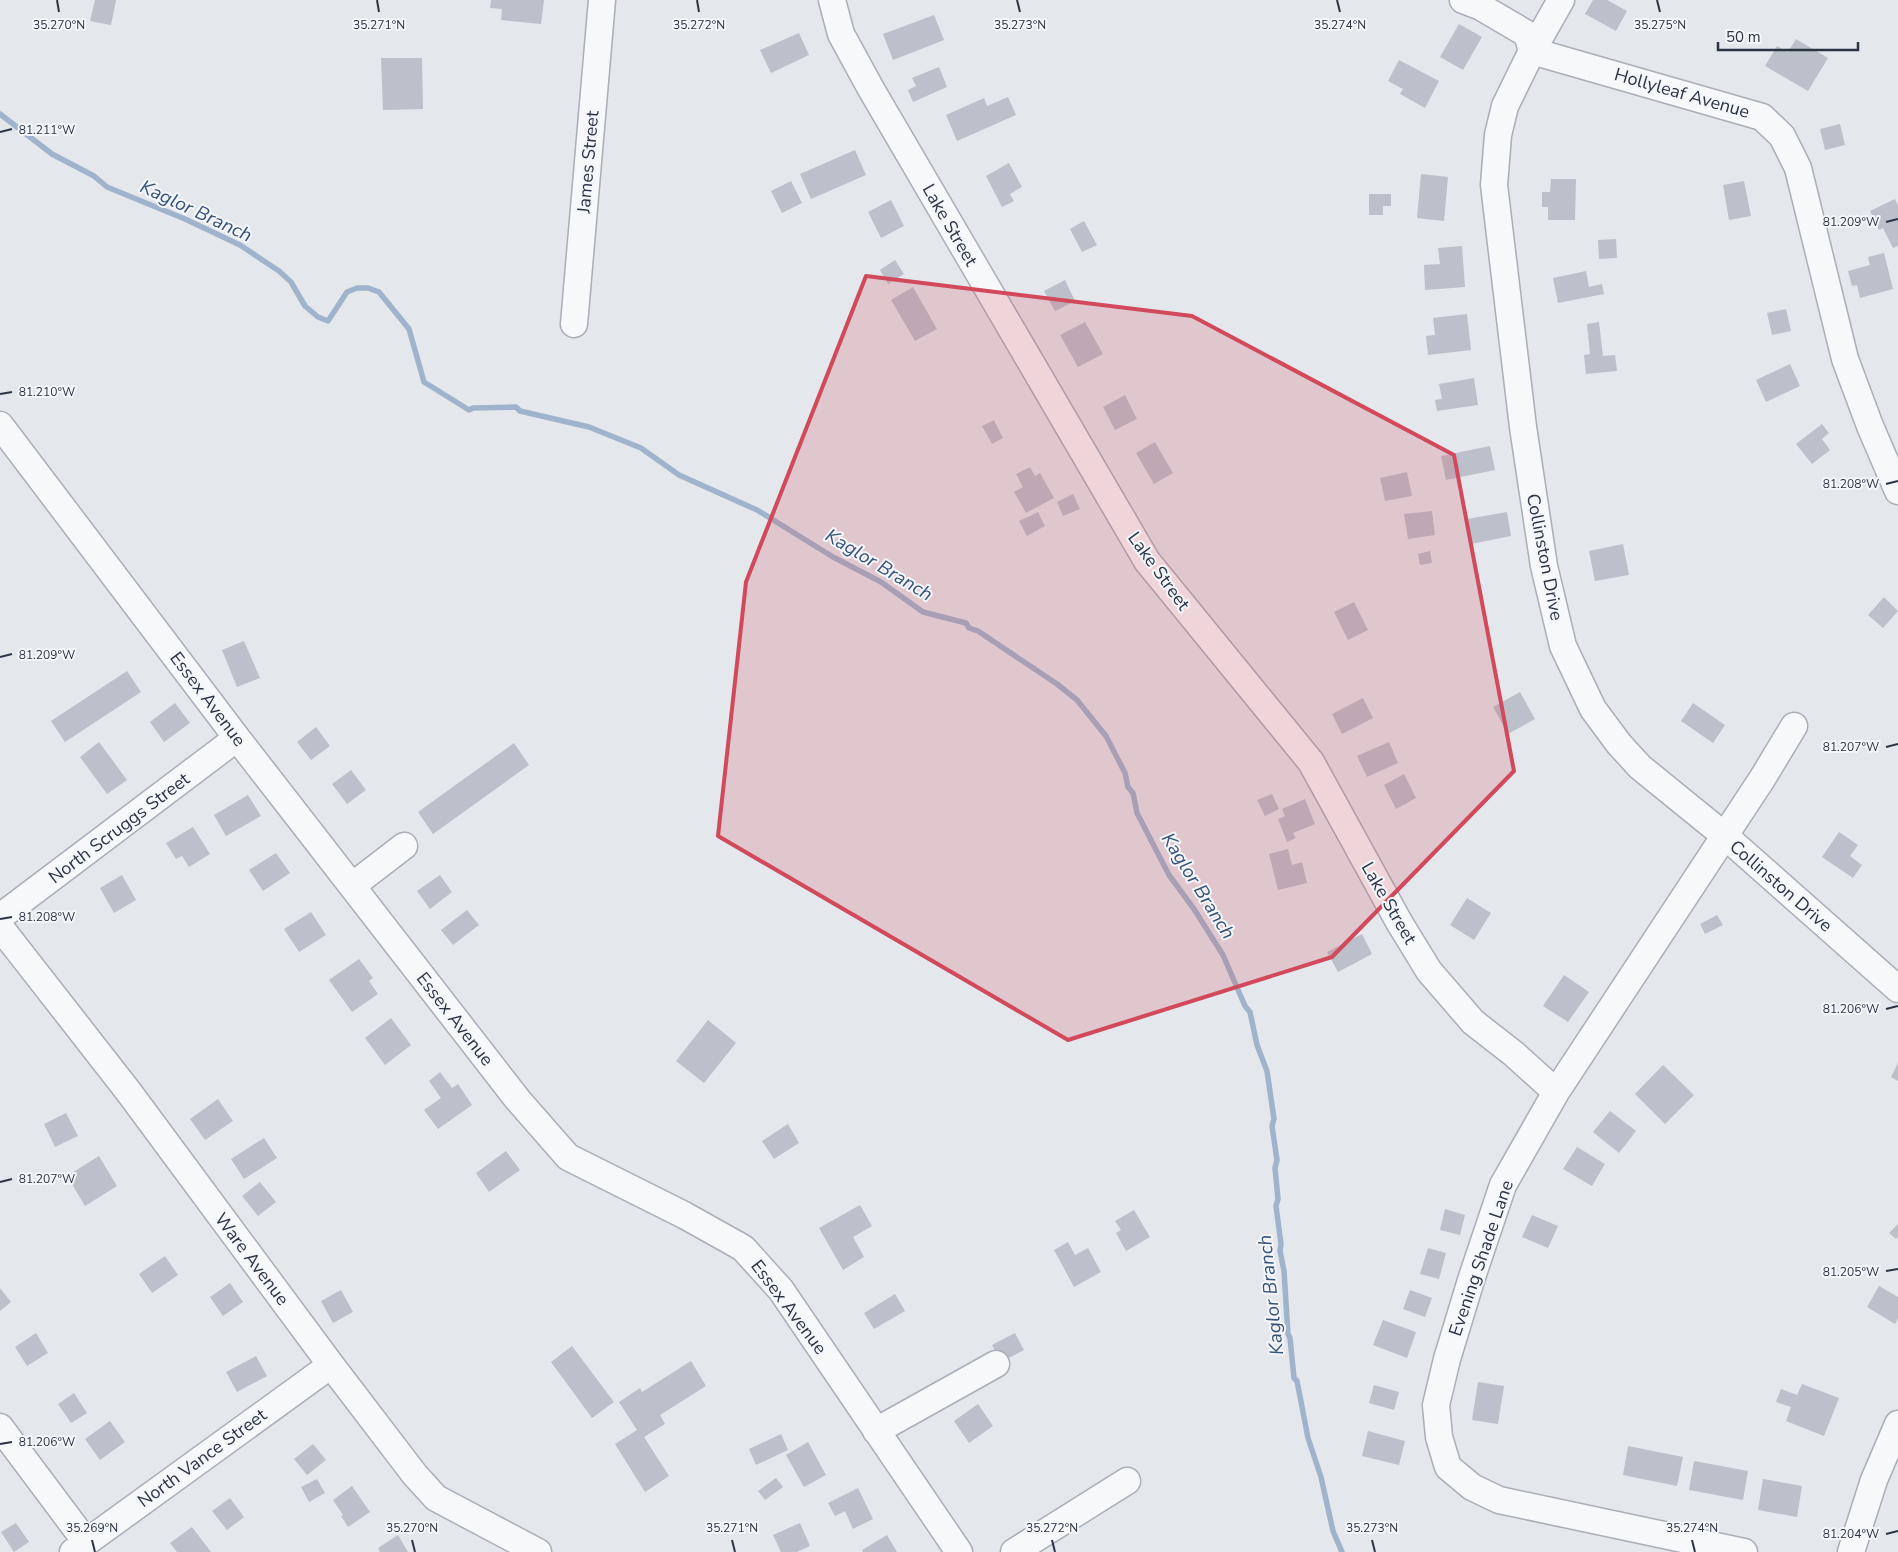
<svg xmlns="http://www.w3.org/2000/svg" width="1898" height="1552" font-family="'Nunito Sans',sans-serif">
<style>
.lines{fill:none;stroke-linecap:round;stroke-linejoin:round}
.stream{stroke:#9fb4cc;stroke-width:5.5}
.building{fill:#bbc0ca}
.minor-casing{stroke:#a9aeb7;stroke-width:29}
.minor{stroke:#f7f8fa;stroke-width:26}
.marked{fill:#d1495b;fill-opacity:0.2;stroke:#d1495b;stroke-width:4;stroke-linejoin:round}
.ticks{fill:none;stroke:#2b3445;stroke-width:2}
.labels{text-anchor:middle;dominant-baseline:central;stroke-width:4;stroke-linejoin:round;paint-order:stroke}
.street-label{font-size:18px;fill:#2b3445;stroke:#f4f6f9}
.water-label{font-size:19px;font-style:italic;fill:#34527a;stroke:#f4f6f9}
.ticks-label{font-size:12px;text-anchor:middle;fill:#2b3445;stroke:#f4f6f9;stroke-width:4;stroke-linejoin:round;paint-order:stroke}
</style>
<rect width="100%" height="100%" fill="#e4e7ec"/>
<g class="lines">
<path class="stream" d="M0 114 52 154 94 176 107 187 185 219 240 245 279 271 291 282 305 306 318 317 328 321 347 292 357 288H368L379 292 409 329 424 382 469 410 473 408 516 407 520 411 589 427 641 448 679 475 757 510 833 557 881 582 923 612 966 623 969 628 978 631 1057 684 1077 700 1106 736 1125 773 1128 787 1133 793 1137 813 1169 875 1194 909 1223 955 1245 1006 1250 1012 1257 1045 1267 1071 1274 1119 1272 1126 1277 1160 1275 1168 1278 1199 1276 1206 1281 1244 1280 1251 1284 1271 1288 1334 1290 1338 1294 1378 1297 1381 1308 1438 1321 1477 1333 1531 1342 1552"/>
</g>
<path class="building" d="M95 0H116L111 25 90 21Z
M491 0H544L541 24 501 20 502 9 490 8Z
M1593 0H1607L1627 11 1616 31 1585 14Z
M934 15 944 40 893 60 883 34Z
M1459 24 1482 37 1463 70 1440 57Z
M799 33 809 55 771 73 760 50Z
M1796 39 1828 58 1808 91 1765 66 1777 46 1788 52Z
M381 58H422L423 109 383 110Z
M1399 60 1439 81 1425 108 1400 94 1403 89 1388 81Z
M939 67 947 87 913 102 908 90 916 86 912 78Z
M1008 97 1016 115 957 141 946 115 984 98 987 106Z
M1840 124 1845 145 1825 150 1820 129Z
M855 150 866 175 811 199 800 174Z
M1009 163 1022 187 1010 194 1014 201 1002 207 986 176Z
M1421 174 1448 177 1444 221 1417 218Z
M1551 179H1576L1575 220H1548V207H1542V192H1550Z
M791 181 802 203 782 213 771 191Z
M1744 181 1751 216 1729 220 1723 185Z
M1369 194H1391V206H1383V215H1369Z
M1895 199 1898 206V246L1893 248 1883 228 1879 230 1870 211Z
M891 200 904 226 881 238 868 212Z
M1084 221 1097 245 1082 252 1070 229Z
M1616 239 1617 258 1599 259 1598 240Z
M1462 246 1465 287 1425 290 1424 265 1440 264 1438 248Z
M1884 253 1893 289 1860 298 1857 285 1852 286 1848 271 1870 265 1868 257Z
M895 260 904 274 888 284 880 270Z
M1586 271 1589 287 1602 284 1604 294 1558 303 1553 278Z
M1065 280 1075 301 1055 311 1044 291Z
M913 287 937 329 915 341 891 300Z
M1786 309 1791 331 1772 335 1767 313Z
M1467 314 1471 350 1428 355 1426 336 1435 335 1433 318Z
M1085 322 1103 354 1078 367 1060 335Z
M1599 322 1603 356 1615 355 1617 371 1586 374 1584 355 1590 354 1587 324Z
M1790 364 1800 386 1766 402 1756 380Z
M1474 378 1478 405 1437 411 1435 400 1442 399 1439 384Z
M1125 395 1137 419 1115 430 1103 407Z
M994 420 1003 438 992 444 982 426Z
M1822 424 1829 433 1822 439 1830 450 1812 464 1796 444Z
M1155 442 1173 473 1154 484 1136 453Z
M1490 446 1495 470 1446 480 1441 456Z
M1030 467 1035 476 1040 473 1054 498 1026 513 1014 492 1023 487 1016 474Z
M1407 472 1412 496 1385 501 1380 478Z
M1073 494 1080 509 1063 516 1057 502Z
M1432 511 1435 535 1408 539 1404 514Z
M1038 512 1045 526 1027 536 1019 521Z
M1507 512 1511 536 1471 544 1467 519Z
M1623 544 1629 575 1595 581 1589 551Z
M1430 551 1432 563 1420 565 1418 554Z
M1884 597 1898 611 1883 628 1868 615Z
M1354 602 1368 630 1348 640 1334 612Z
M244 641 260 678 237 687 222 650Z
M127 671 141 692 65 742 51 721Z
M1520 692 1535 719 1508 734 1493 707Z
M1363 698 1373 718 1342 734 1332 714Z
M175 703 190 723 164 742 150 722Z
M1693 703 1725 725 1713 743 1681 721Z
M316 727 330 746 311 760 297 742Z
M99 742 127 780 107 794 80 757Z
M1389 742 1398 763 1367 777 1357 756Z
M514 743 529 765 433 834 418 812Z
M351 770 366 790 347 804 332 784Z
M1404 774 1416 798 1396 809 1384 785Z
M1272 794 1279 809 1265 816 1257 800Z
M248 795 261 816 226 836 214 815Z
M1305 799 1315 824 1293 833 1296 838 1287 842 1278 819 1285 816 1282 809Z
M193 827 210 854 189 867 182 856 176 859 166 843Z
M1839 832 1858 845 1850 856 1862 865 1853 878 1822 857Z
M1288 849 1292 865 1302 862 1307 883 1278 890 1269 854Z
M276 853 290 873 263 891 249 870Z
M122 875 136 900 114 913 100 888Z
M440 875 452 892 430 909 417 891Z
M1467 898 1491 913 1474 940 1450 925Z
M467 910 479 925 453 945 441 930Z
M311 912 326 935 299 952 284 929Z
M1717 915 1723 925 1705 934 1700 924Z
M1362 934 1372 954 1338 972 1327 952Z
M359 959 373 978 369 981 378 994 352 1012 329 980Z
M1564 975 1589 992 1568 1022 1543 1006Z
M391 1018 411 1045 385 1065 365 1038Z
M708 1020 736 1043 704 1083 676 1061Z
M1898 1063V1081L1891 1077Z
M1663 1065 1694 1095 1665 1124 1635 1094Z
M440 1072 452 1088 458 1084 472 1105 438 1129 424 1110 441 1098 429 1081Z
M218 1099 233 1121 205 1140 190 1119Z
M1610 1111 1636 1131 1619 1153 1593 1132Z
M66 1113 78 1136 55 1147 44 1124Z
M788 1124 799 1143 774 1159 762 1141Z
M264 1138 277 1158 244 1179 231 1159Z
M1577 1147 1605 1164 1592 1186 1563 1169Z
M506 1151 520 1170 489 1192 476 1173Z
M99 1156 117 1186 85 1206 67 1176Z
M260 1182 276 1202 258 1216 242 1196Z
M860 1205 872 1226 853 1237 864 1257 843 1270 819 1228Z
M1445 1209 1465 1215 1460 1235 1440 1230Z
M1134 1210 1150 1237 1126 1251 1116 1233 1121 1230 1115 1221Z
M1532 1215 1558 1226 1548 1248 1522 1237Z
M1898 1224V1237L1896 1239 1889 1233Z
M1068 1242 1075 1255 1088 1248 1101 1272 1074 1287 1054 1250Z
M1428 1248 1446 1253 1439 1279 1420 1274Z
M165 1256 178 1275 152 1293 139 1274Z
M230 1283 243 1302 223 1316 210 1297Z
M1879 1286 1898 1297V1319L1895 1324 1867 1307Z
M0 1288 11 1302 0 1311Z
M341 1290 353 1312 333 1323 321 1301Z
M1410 1290 1432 1298 1425 1317 1403 1309Z
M895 1294 905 1311 874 1329 864 1313Z
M1383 1320 1416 1332 1407 1358 1373 1345Z
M36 1333 48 1353 27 1366 15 1347Z
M1015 1333 1024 1350 1001 1362 992 1345Z
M572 1346 614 1402 592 1418 551 1362Z
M256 1356 267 1376 237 1392 226 1372Z
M691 1361 706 1386 660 1415 665 1424 644 1437 669 1476 645 1492 615 1444 637 1430 619 1402 640 1388 642 1392Z
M1478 1382 1504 1386 1498 1424 1472 1420Z
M1802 1384 1839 1398 1824 1436 1786 1421 1791 1407 1776 1402 1781 1389 1797 1395Z
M1374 1385 1399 1392 1394 1410 1369 1403Z
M74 1393 87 1413 71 1423 58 1404Z
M978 1404 993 1426 969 1443 954 1421Z
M110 1421 125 1442 100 1460 85 1439Z
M1368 1431 1405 1441 1399 1465 1362 1456Z
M781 1434 788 1450 756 1465 749 1449Z
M808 1442 826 1475 804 1487 786 1455Z
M313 1444 326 1460 307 1475 294 1459Z
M1628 1446 1683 1457 1677 1486 1623 1475Z
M1694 1461 1748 1471 1743 1500 1689 1490Z
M776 1478 783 1487 765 1500 758 1491Z
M317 1479 325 1493 309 1502 301 1487Z
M1763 1479 1802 1486 1797 1517 1758 1510Z
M352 1486 370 1512 348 1527 341 1516 343 1515 333 1500Z
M858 1488 873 1519 853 1529 845 1511 835 1516 828 1503Z
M230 1498 244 1517 227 1530 212 1511Z
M16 1523 29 1542 14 1552 1 1532Z
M800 1523 810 1546 797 1552H781L773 1535Z
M192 1527 211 1552H177L170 1543Z
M398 1535 408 1552H380L378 1548Z
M887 1535 897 1552H863L862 1550Z"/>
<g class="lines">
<defs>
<path id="minor" d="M832 0 841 34 871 89 1147 561 1311 762 1399 922 1429 971 1473 1022 1514 1054 1556 1092
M1463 0 1481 7 1527 34 1532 51 1762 117 1782 136 1798 168 1845 359 1870 426 1898 491
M1561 0 1532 51 1505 106 1498 135 1494 185 1523 427 1544 566 1563 646 1593 709 1619 744 1640 767 1725 836 1898 989
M574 324 602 0
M0 425 237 738 518 1100 568 1157 684 1215 743 1248 781 1290 959 1552
M352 886 404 846
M0 917 237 738
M0 927 128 1091 331 1365 415 1475 436 1498 538 1552
M0 1427 86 1542
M876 1431 996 1364
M73 1552 331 1365
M1014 1552 1127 1481
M1744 1552 1499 1500 1472 1487 1448 1467 1439 1437 1436 1405 1447 1359 1472 1277 1503 1185 1556 1092 1762 779 1794 726
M1851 1552 1874 1480 1898 1424"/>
</defs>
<use href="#minor" class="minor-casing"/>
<use href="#minor" class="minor"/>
</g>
<path class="marked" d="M866 276 1192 316 1454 455 1514 771 1332 957 1068 1040 718 836 746 582Z"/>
<path class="ticks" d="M57 0 59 12M377 0 379 12M697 0 699 12M1017 0 1020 12M1337 0 1340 12M1657 0 1660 12M0 132 12 129M1886 222 1898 219M0 394 12 392M1886 484 1898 481M0 657 12 654M1886 747 1898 744M0 919 12 917M1886 1009 1898 1006M0 1182 12 1179M1886 1271 1898 1269M0 1444 12 1442M1886 1534 1898 1531M92 1540 95 1552M412 1540 415 1552M732 1540 735 1552M1052 1540 1055 1552M1372 1540 1375 1552M1692 1540 1695 1552"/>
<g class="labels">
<g class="street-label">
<text transform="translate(1682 93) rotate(16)">Hollyleaf Avenue</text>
<text transform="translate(588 162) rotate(-85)">James Street</text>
<text transform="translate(950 225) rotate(60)">Lake Street</text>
<text transform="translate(1545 557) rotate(79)">Collinston Drive</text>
<text transform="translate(1159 571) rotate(54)">Lake Street</text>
<text transform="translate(208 699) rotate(53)">Essex Avenue</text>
<text transform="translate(119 828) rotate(-37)">North Scruggs Street</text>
<text transform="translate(1781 886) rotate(41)">Collinston Drive</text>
<text transform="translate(1389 903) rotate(60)">Lake Street</text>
<text transform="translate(455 1019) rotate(52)">Essex Avenue</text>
<text transform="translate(1481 1258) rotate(-71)">Evening Shade Lane</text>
<text transform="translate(252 1259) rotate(53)">Ware Avenue</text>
<text transform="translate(789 1307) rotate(53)">Essex Avenue</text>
<text transform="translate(202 1458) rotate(-36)">North Vance Street</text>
</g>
<g class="water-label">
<text transform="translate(196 211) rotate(25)">Kaglor Branch</text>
<text transform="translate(879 565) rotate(31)">Kaglor Branch</text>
<text transform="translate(1198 886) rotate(58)">Kaglor Branch</text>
<text transform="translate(1271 1295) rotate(-96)">Kaglor Branch</text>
</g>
</g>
<g class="ticks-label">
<text x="59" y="29">35.270°N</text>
<text x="379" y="29">35.271°N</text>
<text x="699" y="29">35.272°N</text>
<text x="1020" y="29">35.273°N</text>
<text x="1340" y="29">35.274°N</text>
<text x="1660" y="29">35.275°N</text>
<text x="47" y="134">81.211°W</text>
<text x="1851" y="226">81.209°W</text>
<text x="47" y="396">81.210°W</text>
<text x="1851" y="488">81.208°W</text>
<text x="47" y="659">81.209°W</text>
<text x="1851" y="751">81.207°W</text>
<text x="47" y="921">81.208°W</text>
<text x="1851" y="1013">81.206°W</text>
<text x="47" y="1183">81.207°W</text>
<text x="1851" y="1276">81.205°W</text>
<text x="47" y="1446">81.206°W</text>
<text x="92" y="1532">35.269°N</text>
<text x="412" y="1532">35.270°N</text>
<text x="732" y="1532">35.271°N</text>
<text x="1052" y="1532">35.272°N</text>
<text x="1372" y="1532">35.273°N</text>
<text x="1692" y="1532">35.274°N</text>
<text x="1851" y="1538">81.204°W</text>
</g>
<path d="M1718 42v8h140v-8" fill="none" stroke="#2b3445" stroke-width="2.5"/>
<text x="1726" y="42" font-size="15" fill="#2b3445" stroke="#f4f6f9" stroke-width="4" paint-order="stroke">50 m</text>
</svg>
